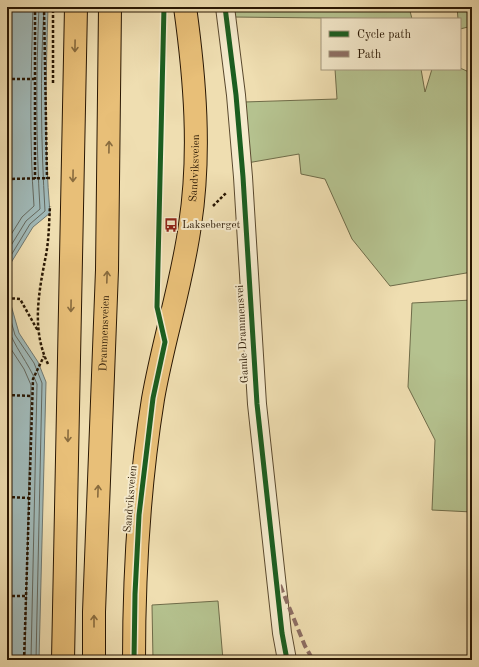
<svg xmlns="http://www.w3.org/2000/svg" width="479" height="667" font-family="'Old Standard TT',serif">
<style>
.green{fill:#b5c28f;stroke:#6f6c49}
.water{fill:#a0b9b8;stroke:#707870}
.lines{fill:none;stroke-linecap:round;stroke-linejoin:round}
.shore{stroke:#64685e;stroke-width:1}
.minor-casing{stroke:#5a492e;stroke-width:20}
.primary-casing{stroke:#291703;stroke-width:24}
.motorway-casing{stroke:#291703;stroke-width:24}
.path{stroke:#291703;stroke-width:2.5;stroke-dasharray:3 2;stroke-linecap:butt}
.minor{stroke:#f5eacc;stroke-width:18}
.primary{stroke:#e8bf78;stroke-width:22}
.motorway{stroke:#e8bf78;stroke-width:22}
.quiet{stroke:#8d6e63;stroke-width:4;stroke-dasharray:8 4;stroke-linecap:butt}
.cycleway-casing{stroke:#f5eacc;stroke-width:8}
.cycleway{stroke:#1b5e20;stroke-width:5}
.oneway{stroke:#886b3e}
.labels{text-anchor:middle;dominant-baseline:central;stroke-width:4;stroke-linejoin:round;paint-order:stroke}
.street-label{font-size:11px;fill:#291703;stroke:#f5eacc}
.poi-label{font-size:11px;fill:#291703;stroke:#f5eacc;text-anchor:start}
</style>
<rect width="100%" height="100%" fill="#efdeb1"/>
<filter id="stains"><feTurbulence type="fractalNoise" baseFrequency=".005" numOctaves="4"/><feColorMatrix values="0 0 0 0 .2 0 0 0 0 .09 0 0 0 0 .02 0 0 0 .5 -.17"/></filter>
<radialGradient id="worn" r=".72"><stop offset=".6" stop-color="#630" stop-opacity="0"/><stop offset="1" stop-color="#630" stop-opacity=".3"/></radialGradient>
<path class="green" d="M230 7H409L412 19 232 17Z
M457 7H472V26L460 29V19H458Z
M472 66V272L390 286 352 239 325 179 301 174 299 154 247 163 244 102 337 99 335 69H421L425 92 432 69 460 68 469 72Z
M472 300V512L432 510 435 440 408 387 412 303Z
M218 601 223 660H153L152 605Z"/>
<path class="water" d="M7 7H48C46 76 44 145 50 213L33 227 9 266 11 305 19 333 38 362 46 382 39 660H7Z"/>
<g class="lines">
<path class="shore" d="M7 241 22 217 34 206C29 140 31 73 33 7
M7 252 26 221 40 209C36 142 36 74 39 7
M7 262 30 224 45 211C41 143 40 75 44 7
M7 307 15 335 34 363 42 383 36 660
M7 325C13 346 29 363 37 384L31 660
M7 343 24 369 31 385 25 660"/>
<defs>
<path id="minor" d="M225 7 236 95 243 177 257 404 282 633 287 660"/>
<g id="primary">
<path id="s1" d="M134 660C134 573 139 486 153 399 163 341 182 284 190 225 201 153 195 79 185 7"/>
</g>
<g id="motorway">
<path d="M63 660 76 7"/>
<path id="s2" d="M94 660V612L107 270 110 7"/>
</g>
</defs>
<use href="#minor" class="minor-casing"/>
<use href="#primary" class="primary-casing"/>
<use href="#motorway" class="motorway-casing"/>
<path class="path" d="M35 7V179
M44 7 47 179
M7 79H34
M53 83V7
M7 179 52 178
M213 206 226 193
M7 298 20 299 38 331
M48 364C31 329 39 291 46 255 49 239 49 222 50 206
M7 395 32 396
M7 497 29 498
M7 596H26
M24 660 33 379 44 356"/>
<use href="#minor" class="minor"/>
<use href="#primary" class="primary"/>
<use href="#motorway" class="motorway"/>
<path class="quiet" d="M280 585 305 646 313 660"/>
<defs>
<path id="cycleway" d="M225 7 236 95 243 177 257 404 282 633 287 660
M134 660 135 594 139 515 153 398 165 342 157 307 164 7"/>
</defs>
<use href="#cycleway" class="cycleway-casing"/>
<use href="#cycleway" class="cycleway"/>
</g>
<defs><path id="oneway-shaft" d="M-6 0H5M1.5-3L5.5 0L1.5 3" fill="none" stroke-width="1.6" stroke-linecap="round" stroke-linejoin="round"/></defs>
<g class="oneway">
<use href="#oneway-shaft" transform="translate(75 46) rotate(91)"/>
<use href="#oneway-shaft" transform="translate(109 147) rotate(-89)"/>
<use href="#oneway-shaft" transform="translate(73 176) rotate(91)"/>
<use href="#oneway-shaft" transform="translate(107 277) rotate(-88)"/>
<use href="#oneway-shaft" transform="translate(71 306) rotate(91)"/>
<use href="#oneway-shaft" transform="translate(68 436) rotate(91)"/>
<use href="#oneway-shaft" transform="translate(98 491) rotate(-88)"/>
<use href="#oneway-shaft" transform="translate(94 621) rotate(-90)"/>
</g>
<defs>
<symbol id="bus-bare" viewBox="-9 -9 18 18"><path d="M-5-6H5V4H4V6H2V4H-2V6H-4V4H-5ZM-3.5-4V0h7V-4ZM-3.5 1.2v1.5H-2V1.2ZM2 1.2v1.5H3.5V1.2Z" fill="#8f2418" stroke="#f5eacc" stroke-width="2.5" paint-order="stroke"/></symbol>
</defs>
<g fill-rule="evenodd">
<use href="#bus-bare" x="161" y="215" width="20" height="20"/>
</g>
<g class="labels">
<g class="street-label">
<text stroke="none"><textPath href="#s1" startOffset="497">Sandviksveien</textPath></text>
<text stroke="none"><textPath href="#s2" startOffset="327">Drammensveien</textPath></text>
<text transform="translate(243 334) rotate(-93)">Gamle Drammensvei</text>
<text transform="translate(131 499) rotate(-85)">Sandviksveien</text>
</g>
<g class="poi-label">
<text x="182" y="225">Lakseberget</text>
</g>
</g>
<rect width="479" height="667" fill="none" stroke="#efdeb1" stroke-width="24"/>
<rect x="8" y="8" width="463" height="651" fill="none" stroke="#291703" stroke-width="2"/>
<rect x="12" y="12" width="455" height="643" fill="none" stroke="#291703"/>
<rect x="321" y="18" width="140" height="52" fill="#f5eacc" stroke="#a3967c"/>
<rect x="329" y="31" width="20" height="6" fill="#1b5e20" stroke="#a3967c"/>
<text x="357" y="38" font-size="12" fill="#291703">Cycle path</text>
<rect x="329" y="51" width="20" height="6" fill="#8d6e63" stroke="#a3967c"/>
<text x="357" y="58" font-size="12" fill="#291703">Path</text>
<rect width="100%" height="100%" filter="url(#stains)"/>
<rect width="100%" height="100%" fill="url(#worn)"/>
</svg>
